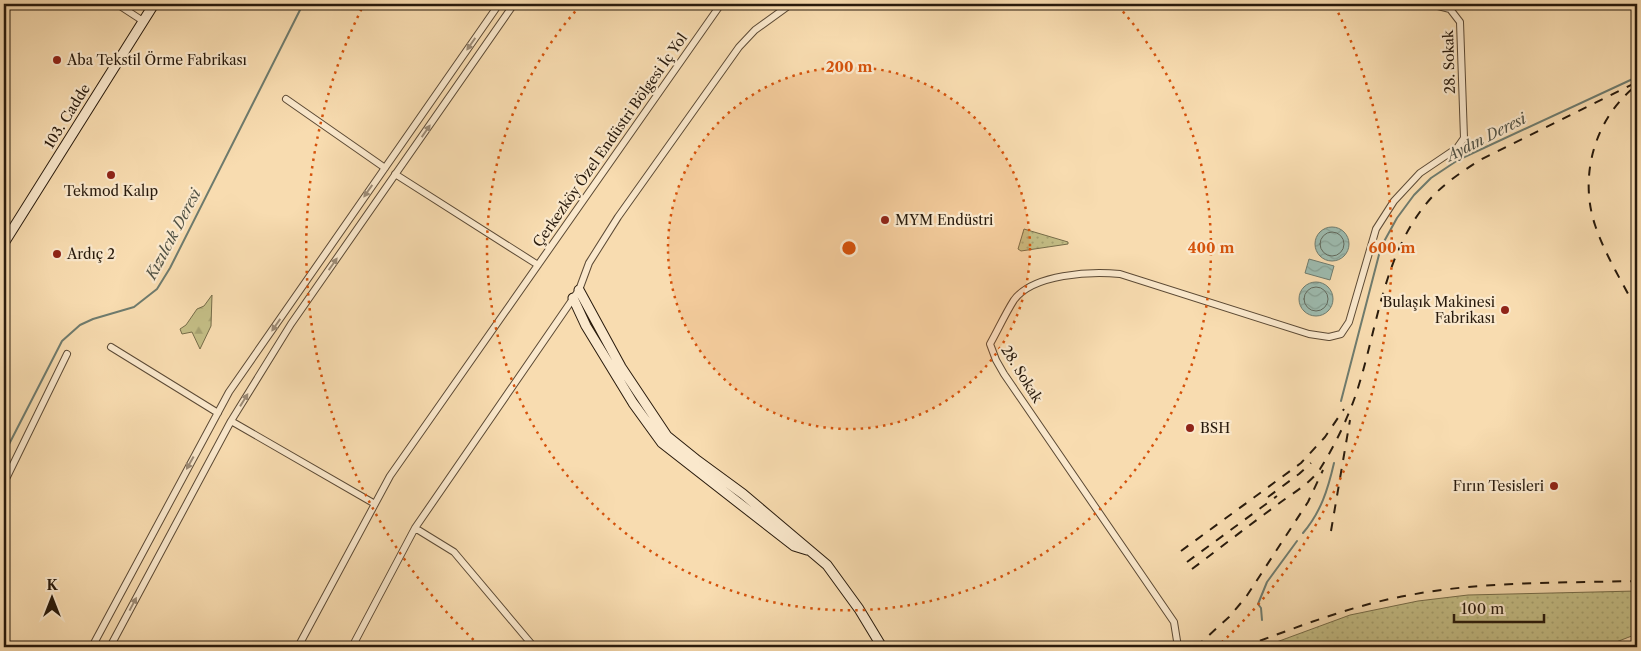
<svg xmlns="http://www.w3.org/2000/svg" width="1641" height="651" font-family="'Libre Caslon Text',serif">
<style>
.grass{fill:url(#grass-dots);stroke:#766c49}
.forest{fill:url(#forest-firs);stroke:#766c49}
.water{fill:url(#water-waves);stroke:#6e7b6e}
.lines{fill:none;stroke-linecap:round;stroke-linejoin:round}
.shore{stroke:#626a5e;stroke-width:1}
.stream{stroke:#6e7b6e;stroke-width:2}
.street-casing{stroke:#5c4a35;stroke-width:8}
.secondary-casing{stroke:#281a0c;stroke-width:11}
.street{stroke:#fae8cc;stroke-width:6}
.secondary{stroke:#fae8cc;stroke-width:9}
.rail{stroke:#281a0c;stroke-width:2;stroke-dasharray:9 9;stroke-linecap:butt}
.oneway{fill:#9c8b76}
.ring{fill:none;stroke:#d5530c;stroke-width:2.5;stroke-dasharray:2.5 5}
.poi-dot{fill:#8f2418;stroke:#fae8cc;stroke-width:2}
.labels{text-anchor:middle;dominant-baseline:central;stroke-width:4.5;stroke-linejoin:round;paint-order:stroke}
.poi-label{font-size:14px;fill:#281a0c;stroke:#fae8cc;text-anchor:start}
.street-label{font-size:14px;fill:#281a0c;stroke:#fae8cc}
.water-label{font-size:15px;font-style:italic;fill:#515245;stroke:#fae8cc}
.centre{fill:#d5530c;stroke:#fae8cc;stroke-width:2.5}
.ring-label{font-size:15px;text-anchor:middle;font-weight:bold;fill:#d5530c;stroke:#fae8cc;stroke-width:4.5;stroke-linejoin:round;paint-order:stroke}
</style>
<defs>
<pattern id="grass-dots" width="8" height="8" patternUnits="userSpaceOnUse" patternTransform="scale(1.25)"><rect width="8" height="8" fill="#c4be86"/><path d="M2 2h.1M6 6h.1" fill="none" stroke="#a8a372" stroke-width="1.8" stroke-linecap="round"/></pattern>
<pattern id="forest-firs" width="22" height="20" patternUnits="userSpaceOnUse" patternTransform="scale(1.25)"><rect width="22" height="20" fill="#c4be86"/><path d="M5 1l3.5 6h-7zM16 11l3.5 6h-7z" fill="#a8a372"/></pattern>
<pattern id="water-waves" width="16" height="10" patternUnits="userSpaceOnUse" patternTransform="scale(1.25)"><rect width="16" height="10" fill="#9dbbaf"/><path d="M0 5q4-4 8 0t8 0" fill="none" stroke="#87a095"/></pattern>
</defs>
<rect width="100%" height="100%" fill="#f8dcb0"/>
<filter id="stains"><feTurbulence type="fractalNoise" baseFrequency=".004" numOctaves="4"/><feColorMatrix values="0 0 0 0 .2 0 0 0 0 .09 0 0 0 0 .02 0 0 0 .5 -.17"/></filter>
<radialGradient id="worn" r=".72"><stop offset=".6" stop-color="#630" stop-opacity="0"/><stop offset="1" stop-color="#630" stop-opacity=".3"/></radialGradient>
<path class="grass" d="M1024 229 1068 242V244L1021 251 1018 249Z
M1637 591V634L1603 647H1263L1350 615 1418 601 1468 595Z"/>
<path class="forest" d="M212 295 211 326 200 349 192 332 182 334 180 329 186 325 197 309 204 306Z"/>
<path class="water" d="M1315 244a17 17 0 1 1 34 0a17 17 0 1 1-34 0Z
M1309 259 1334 266 1330 280 1305 273Z
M1299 299a17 17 0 1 1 34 0a17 17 0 1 1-34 0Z"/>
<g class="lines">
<path class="shore" d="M1320 244a12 12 0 1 1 24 0a12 12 0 1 1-24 0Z
M1304 299a12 12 0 1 1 24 0a12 12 0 1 1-24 0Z"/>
<path class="stream" d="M1341 401 1381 247 1397 218 1414 195 1431 178 1458 160 1637 77
M4 454 62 341 80 325 93 319 134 307 157 289 170 268 303 4
M1303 533C1321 512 1328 489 1334 463
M1262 620 1261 608 1258 604 1267 582 1297 541"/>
<defs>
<path id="street" d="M117 4 143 21
M286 99 385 168
M395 174 538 265
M111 347 218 413
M231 421 375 504
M4 483 67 354
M415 528 454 552 534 647
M92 647 229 392 499 4
M110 647 231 421 291 324 514 4
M298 647 390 476 721 4
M352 647 415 528 579 290 589 263 618 217 739 47 755 30 791 4
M1178 647 1174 622 1004 374 996 360 990 344C998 330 1005 314 1014 300 1033 274 1091 271 1120 274L1309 334 1329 337 1341 334 1349 322 1376 229 1394 201 1420 173 1457 148 1464 138 1460 22 1450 9 1430 4"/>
<path id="secondary" d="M4 243 154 4
M579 290 621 367 667 436 698 461 743 494 827 565 859 609 882 647
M573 298 586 326 633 403 662 443 794 546 807 550"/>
</defs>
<use href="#street" class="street-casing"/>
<use href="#secondary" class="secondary-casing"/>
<use href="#street" class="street"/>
<use href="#secondary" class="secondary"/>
<path class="rail" d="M1632 89C1594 122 1579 177 1595 225 1605 255 1623 283 1637 311
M1268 497 1299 474 1311 463
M1331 531 1350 420
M1181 551 1301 463 1325 437 1344 409
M1187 562 1277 496
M1192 569C1220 548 1248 526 1277 505 1291 494 1310 484 1320 469 1334 447 1346 422 1355 397 1378 330 1382 252 1432 197 1446 182 1463 171 1480 160L1637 82
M1196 647 1229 617 1246 597 1308 502 1323 470
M1243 647C1298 627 1352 605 1410 595 1484 581 1562 583 1637 581"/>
</g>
<defs><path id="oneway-solid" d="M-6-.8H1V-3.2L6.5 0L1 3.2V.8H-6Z" transform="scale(1.25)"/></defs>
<g class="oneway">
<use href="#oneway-solid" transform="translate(471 44) rotate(125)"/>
<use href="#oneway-solid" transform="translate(426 131) rotate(-55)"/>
<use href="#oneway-solid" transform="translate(368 191) rotate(125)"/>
<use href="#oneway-solid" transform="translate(333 264) rotate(-55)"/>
<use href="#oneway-solid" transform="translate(276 325) rotate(125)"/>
<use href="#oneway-solid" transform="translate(244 400) rotate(-58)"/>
<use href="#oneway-solid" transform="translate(190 463) rotate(119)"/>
<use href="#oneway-solid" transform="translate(133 604) rotate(-62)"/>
</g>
<circle cx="849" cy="248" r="181" fill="#d5530c" fill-opacity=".12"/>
<g class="ring">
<circle cx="849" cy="248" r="181"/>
<path d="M1118 6A362 362 0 1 1 580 6"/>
<path d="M479 645A543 543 0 0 1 363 6M1335 6A543 543 0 0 1 1219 645"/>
</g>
<g class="poi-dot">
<circle cx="57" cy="60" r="5"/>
<circle cx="111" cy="175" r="5"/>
<circle cx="885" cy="220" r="5"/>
<circle cx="57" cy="254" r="5"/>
<circle cx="1505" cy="310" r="5"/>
<circle cx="1190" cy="428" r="5"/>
<circle cx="1554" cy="486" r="5"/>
</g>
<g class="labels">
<g class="poi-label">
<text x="67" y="60">Aba Tekstil Örme Fabrikası</text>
<text x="111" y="191" text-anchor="middle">Tekmod Kalıp</text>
<text x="895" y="220">MYM Endüstri</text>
<text x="67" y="254">Ardıç 2</text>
<text x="1495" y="302" text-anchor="end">Bulaşık Makinesi<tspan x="1495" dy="16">Fabrikası</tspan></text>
<text x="1200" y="428">BSH</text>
<text x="1544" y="486" text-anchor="end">Fırın Tesisleri</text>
</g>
<g class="street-label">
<text transform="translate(1449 62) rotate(-92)">28. Sokak</text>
<text transform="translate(67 116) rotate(-58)">103. Cadde</text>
<text transform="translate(610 140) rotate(-55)">Çerkezköy Özel Endüstri Bölgesi İç Yol</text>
<text transform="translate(1022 374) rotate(58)">28. Sokak</text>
</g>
<g class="water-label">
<text transform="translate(1486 137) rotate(-27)">Aydın Deresi</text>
<text transform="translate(173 234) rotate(-62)">Kızılcık Deresi</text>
</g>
</g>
<circle cx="849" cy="248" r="8" class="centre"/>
<g class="ring-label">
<text x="849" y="72">200 m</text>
<text x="1211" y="253">400 m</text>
<text x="1392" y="253">600 m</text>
</g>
<rect width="1641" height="651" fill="none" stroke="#f8dcb0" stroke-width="20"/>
<rect x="5" y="5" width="1631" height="641" fill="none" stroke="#281a0c" stroke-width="2.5"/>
<rect x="10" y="10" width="1621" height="631" fill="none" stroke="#281a0c"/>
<g transform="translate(52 598)" stroke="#fae8cc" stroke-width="4" paint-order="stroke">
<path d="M0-4L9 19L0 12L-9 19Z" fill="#281a0c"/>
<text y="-8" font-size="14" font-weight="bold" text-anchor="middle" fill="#281a0c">K</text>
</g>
<path d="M1454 614v8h90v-8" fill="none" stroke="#281a0c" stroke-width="2.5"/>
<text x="1461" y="614" font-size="15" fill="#281a0c" stroke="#fae8cc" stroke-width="4" paint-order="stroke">100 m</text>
<rect width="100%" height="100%" filter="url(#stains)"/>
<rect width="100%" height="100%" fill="url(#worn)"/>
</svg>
